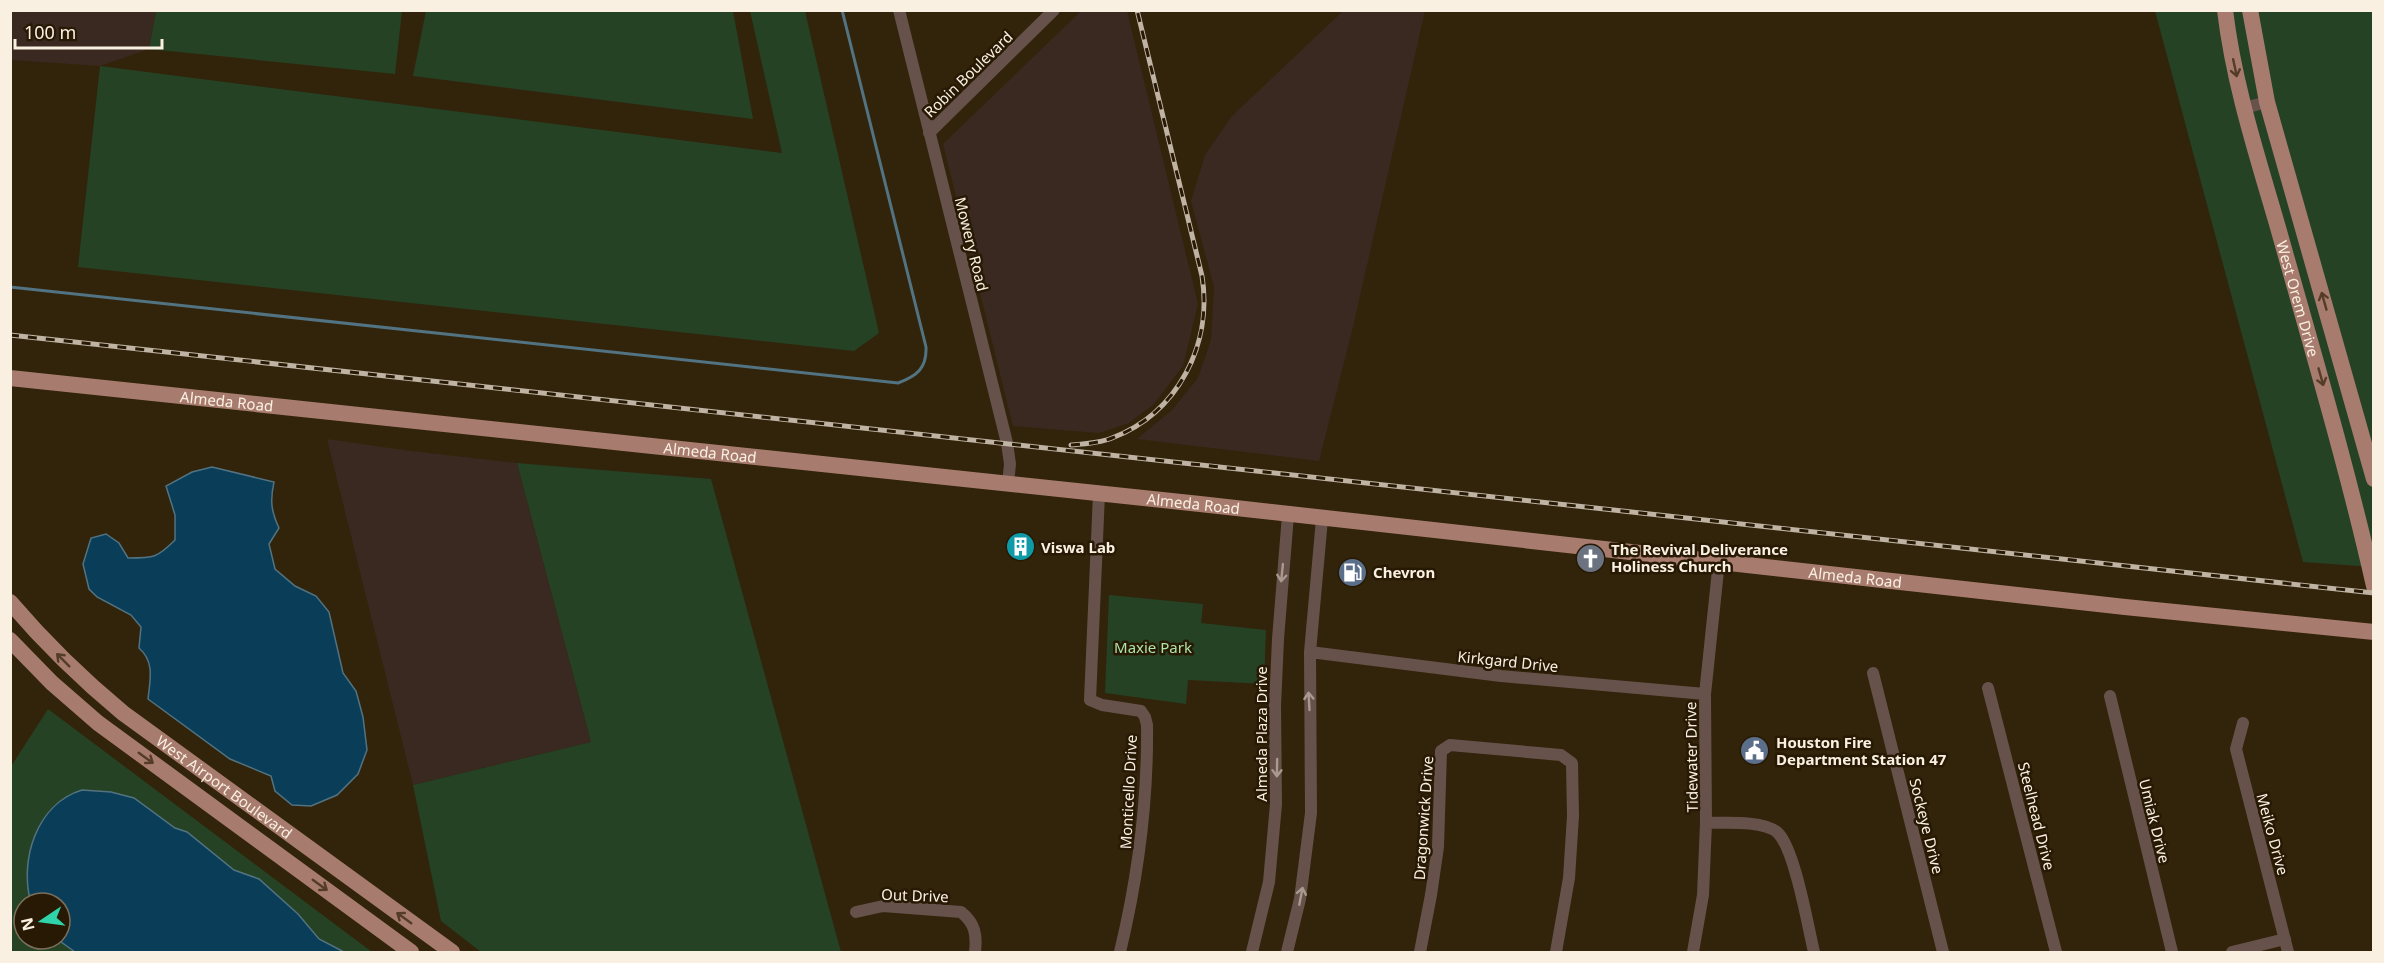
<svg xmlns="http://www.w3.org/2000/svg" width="2384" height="963" font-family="'Noto Sans',sans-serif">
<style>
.industrial{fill:#3a2920}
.green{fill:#254224;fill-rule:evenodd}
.water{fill:#0a3d58;stroke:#527381;stroke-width:1.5}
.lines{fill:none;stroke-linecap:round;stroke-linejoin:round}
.stream{stroke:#527381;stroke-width:3}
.minor{stroke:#67524b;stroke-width:12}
.major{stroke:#a77c6e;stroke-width:16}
.rail-casing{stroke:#bfb3a3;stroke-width:5}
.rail{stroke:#271903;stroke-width:3;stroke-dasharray:9;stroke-linecap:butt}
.oneway{stroke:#543c28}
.oneway2{stroke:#a9998f}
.labels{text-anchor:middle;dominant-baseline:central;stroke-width:5;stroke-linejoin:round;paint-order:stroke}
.street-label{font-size:15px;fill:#faf0e2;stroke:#271903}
.poi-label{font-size:15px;font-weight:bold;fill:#faf0e2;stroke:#271903;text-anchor:start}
.park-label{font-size:15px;fill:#ace4a9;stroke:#271903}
</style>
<rect width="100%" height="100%" fill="#32230b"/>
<path class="industrial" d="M1344 10 1425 11 1352 331 1319 461 1137 439 1172 410 1198 378 1211 340 1214 287 1191 201 1205 155 1232 116Z
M10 11 11 10 156 11 149 49 100 66 11 60Z
M1081 11H1127L1198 304 1183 366 1154 404 1129 423 1099 433 1013 426 943 144Z
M327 439 411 451 517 463 591 742 413 785Z"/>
<path class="green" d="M156 11H402L395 74 149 49Z
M426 11H733L753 119 413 76Z
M750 11H805L879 333 854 351 78 267 100 66 782 153Z
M2155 11H2373V567L2303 562Z
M517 463 711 479 841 952H481L441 921 413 785 591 742Z
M1109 595 1203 604 1201 623 1266 630 1264 684 1188 680 1186 704 1105 693Z
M48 709 372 952H11L10 768ZM24 903H60V939H24Z"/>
<path class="water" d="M212 467 274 482C270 500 271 511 279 528L269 544 275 569 295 586 316 596 329 612 343 673 356 691 363 717 367 750 358 774 337 795 311 806 292 805 275 791 271 776 230 759 148 699C150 680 155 662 139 648L141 627 131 615 97 597 89 589 83 564 91 538 106 534 119 543 128 558C154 558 157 558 175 540V515L166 486 192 472Z
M82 790 111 792 134 798 175 828 187 832 234 870 259 879 298 914 319 939 344 952H75L57 939H60V903H31C19 861 36 804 82 790Z"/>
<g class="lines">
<path class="stream" d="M10 287 898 383C917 376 927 368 926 347L842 10"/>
<path class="minor" d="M899 10 1007 443 1010 464 1008 484
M2244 108 2267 102
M929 133 1054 10
M1099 494 1090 700 1102 705 1141 711 1145 717 1147 725C1148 803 1138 877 1120 952
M1310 652 1501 676 1705 694
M1873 673 1943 952
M1988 688 2056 952
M2110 696 2172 952
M2243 723 2236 749 2288 952
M1706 823C1725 823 1764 820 1778 833 1795 850 1808 927 1814 952
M856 912 883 906 961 912C975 923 977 935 975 952
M1252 952 1269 882 1276 804 1275 706 1278 639 1288 515
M1287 952 1300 899 1311 813 1310 652 1322 519
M1420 952 1431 895 1438 847 1441 751 1450 745 1561 755 1572 763 1573 816 1569 878 1556 952
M1693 952 1703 895 1706 823 1705 694 1719 561
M2232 952 2285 939"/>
<g class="major">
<path id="s1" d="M2225 10C2234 86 2258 158 2279 231 2312 349 2347 466 2374 586"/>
<path d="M2250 10 2267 102 2374 479"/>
<path id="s2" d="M10 378 1200 504 2125 607 2374 632"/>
<path id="s3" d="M10 602C45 643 82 679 123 713L452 952"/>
<path d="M10 640 52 683 98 723 411 952"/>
</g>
<defs>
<path id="rail" d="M10 335 2374 593
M1071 445C1085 444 1100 443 1112 438 1178 413 1213 344 1202 276L1137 10"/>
</defs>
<use href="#rail" class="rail-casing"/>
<use href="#rail" class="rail"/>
</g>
<defs><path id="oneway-shaft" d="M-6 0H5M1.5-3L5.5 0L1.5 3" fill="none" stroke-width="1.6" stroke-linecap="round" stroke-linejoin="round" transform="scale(1.5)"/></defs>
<g class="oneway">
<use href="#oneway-shaft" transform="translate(2235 68) rotate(78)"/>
<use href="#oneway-shaft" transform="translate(2324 301) rotate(-106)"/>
<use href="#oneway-shaft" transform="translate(2321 377) rotate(74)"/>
<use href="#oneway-shaft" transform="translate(63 660) rotate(-135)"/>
<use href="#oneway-shaft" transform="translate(146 758) rotate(36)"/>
<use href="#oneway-shaft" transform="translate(320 885) rotate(36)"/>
<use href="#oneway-shaft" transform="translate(404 918) rotate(-144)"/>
</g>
<g class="oneway2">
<use href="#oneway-shaft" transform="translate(1282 573) rotate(96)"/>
<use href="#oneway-shaft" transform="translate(1309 701) rotate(-93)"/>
<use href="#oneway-shaft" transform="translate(1277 768) rotate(91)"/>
<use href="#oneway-shaft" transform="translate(1301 896) rotate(-79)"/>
</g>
<defs>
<symbol id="building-disc" viewBox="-11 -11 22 22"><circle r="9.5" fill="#0f9aa8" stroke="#271903"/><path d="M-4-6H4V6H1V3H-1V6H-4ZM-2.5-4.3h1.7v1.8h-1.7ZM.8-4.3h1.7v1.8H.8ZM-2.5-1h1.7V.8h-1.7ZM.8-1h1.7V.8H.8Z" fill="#fff"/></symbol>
<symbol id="church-disc" viewBox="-11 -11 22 22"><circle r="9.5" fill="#6b7280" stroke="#271903"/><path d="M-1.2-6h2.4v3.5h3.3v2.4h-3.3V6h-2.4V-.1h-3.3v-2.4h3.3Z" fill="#fff"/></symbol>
<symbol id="fuel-disc" viewBox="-11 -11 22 22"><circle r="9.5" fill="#5c6f8a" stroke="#271903"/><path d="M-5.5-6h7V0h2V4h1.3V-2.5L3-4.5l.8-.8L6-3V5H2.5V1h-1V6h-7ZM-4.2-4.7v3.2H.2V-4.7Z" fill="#fff"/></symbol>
<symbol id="civic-disc" viewBox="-11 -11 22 22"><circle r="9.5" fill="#5c6f8a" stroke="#271903"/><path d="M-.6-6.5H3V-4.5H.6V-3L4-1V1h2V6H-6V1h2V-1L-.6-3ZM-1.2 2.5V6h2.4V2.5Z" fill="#fff"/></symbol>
</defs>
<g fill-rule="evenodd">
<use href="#building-disc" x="1004" y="530" width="33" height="33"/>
<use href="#church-disc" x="1574" y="542" width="33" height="33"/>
<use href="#fuel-disc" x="1336" y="556" width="33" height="33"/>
<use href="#civic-disc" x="1738" y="734" width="33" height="33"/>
</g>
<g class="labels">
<g class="street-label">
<text transform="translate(968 74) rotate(-44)">Robin Boulevard</text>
<text transform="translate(972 244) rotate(76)">Mowery Road</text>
<text stroke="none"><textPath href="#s1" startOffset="298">West Orem Drive</textPath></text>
<text stroke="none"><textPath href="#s2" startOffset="218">Almeda Road</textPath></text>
<text stroke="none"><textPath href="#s2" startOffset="704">Almeda Road</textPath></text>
<text stroke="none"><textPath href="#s2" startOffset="1190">Almeda Road</textPath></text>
<text stroke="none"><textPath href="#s2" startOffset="1856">Almeda Road</textPath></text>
<text transform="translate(1508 661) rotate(6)">Kirkgard Drive</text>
<text transform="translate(1261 734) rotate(-90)">Almeda Plaza Drive</text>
<text transform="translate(1691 757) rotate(-91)">Tidewater Drive</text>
<text stroke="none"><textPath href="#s3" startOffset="284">West Airport Boulevard</textPath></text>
<text transform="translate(1128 792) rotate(-87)">Monticello Drive</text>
<text transform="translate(2037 816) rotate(76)">Steelhead Drive</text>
<text transform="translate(1423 818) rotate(-86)">Dragonwick Drive</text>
<text transform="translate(2155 821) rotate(76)">Umiak Drive</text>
<text transform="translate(1927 826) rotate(76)">Sockeye Drive</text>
<text transform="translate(2273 834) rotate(75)">Meiko Drive</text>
<text transform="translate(915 895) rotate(2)">Out Drive</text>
</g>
<g class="poi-label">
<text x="1041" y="547">Viswa Lab</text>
<text x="1611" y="549">The Revival Deliverance<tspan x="1611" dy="17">Holiness Church</tspan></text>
<text x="1373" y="572">Chevron</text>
<text x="1776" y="742">Houston Fire<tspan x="1776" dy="17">Department Station 47</tspan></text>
</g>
<g class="park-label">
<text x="1153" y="647">Maxie Park</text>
</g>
</g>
<rect width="2384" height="963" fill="none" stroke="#faf0e2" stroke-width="24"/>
<g transform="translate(42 921) rotate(257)"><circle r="28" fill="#271903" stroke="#7b6f5c" stroke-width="1.5"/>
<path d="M0-4.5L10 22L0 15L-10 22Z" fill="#2fd4aa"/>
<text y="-9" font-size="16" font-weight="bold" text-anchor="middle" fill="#faf0e2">N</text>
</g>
<path d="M15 39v9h147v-9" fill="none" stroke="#faf0e2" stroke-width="3"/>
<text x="24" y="39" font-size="18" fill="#faf0e2" stroke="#271903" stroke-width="4.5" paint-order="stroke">100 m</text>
</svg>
